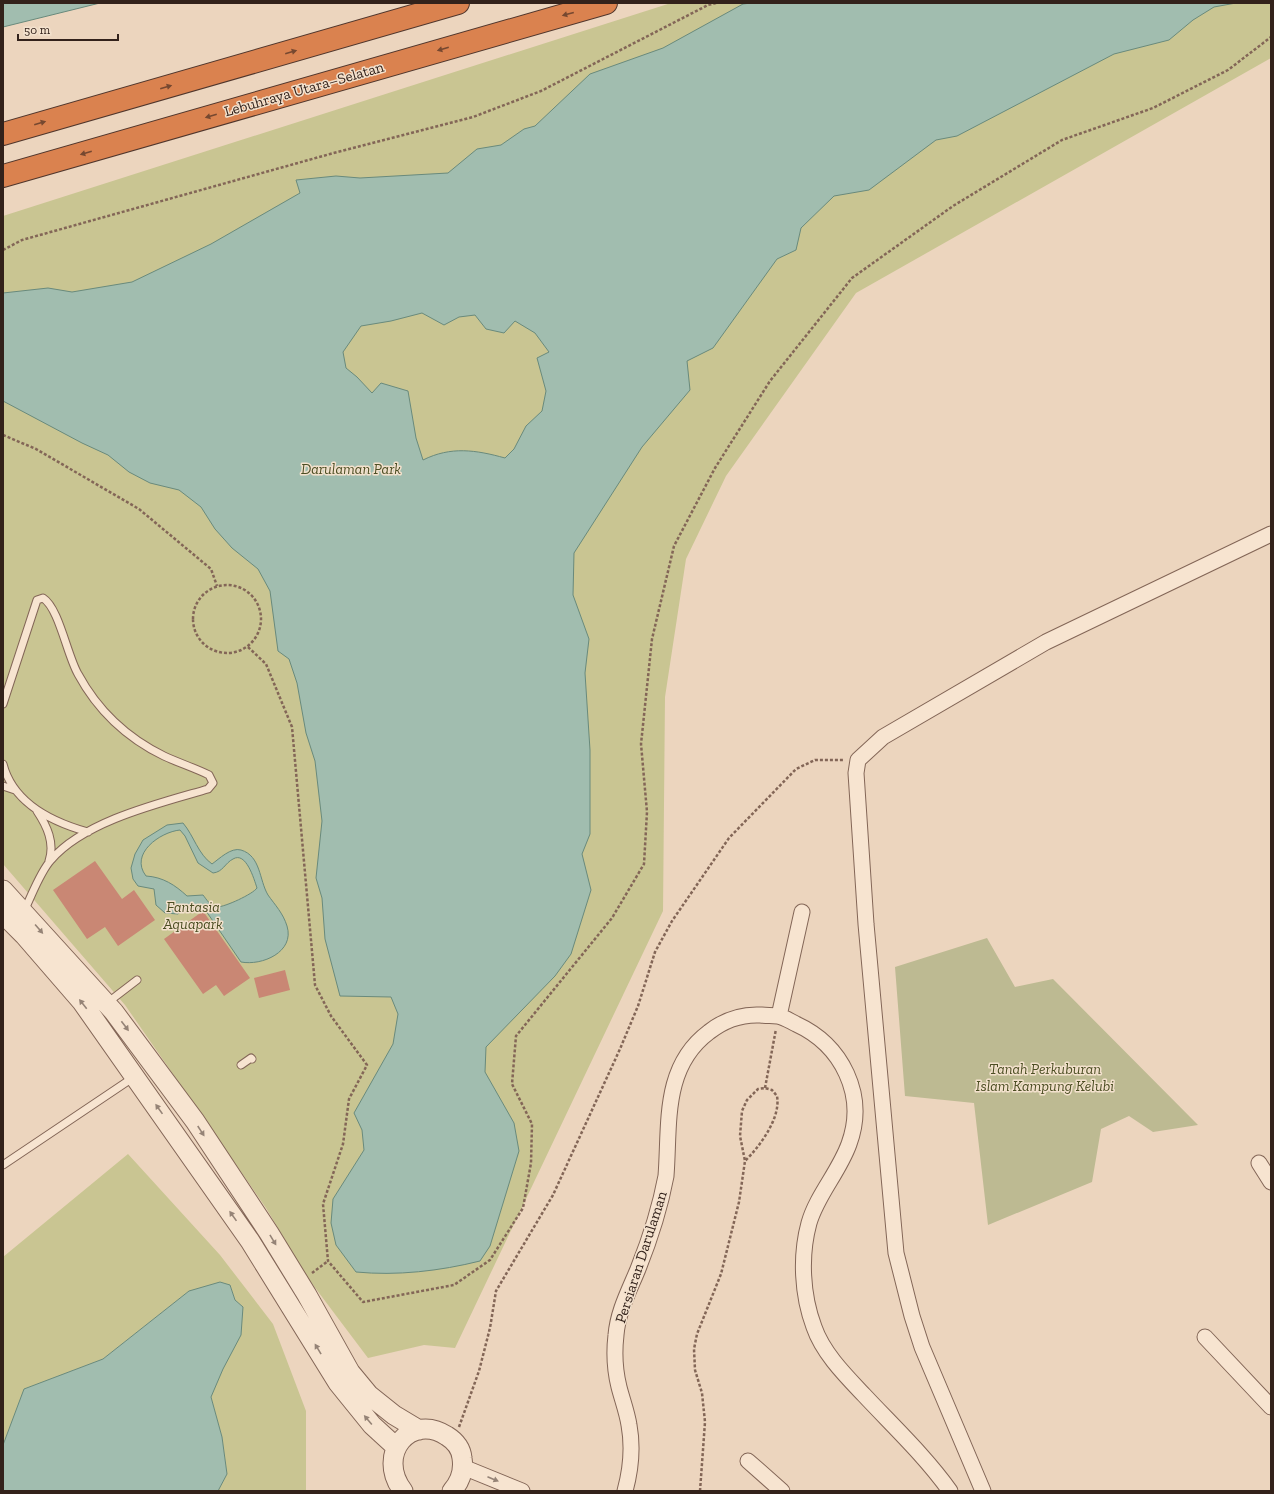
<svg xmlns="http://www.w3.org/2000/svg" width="1274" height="1494" font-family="'Zilla Slab',serif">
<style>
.green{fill:#c9c592}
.cemetery{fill:#bdba92}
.water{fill:#a1bdaf;stroke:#698a7c;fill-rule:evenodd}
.building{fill:#c98774}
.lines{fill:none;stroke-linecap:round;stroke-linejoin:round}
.service-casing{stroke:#836657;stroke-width:9}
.minor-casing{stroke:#836657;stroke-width:17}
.tertiary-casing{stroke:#836657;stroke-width:21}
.motorway-casing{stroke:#50362c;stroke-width:24}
.path{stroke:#836657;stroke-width:2.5;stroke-dasharray:3 2;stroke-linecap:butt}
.service{stroke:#f7e4d0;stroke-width:7}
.minor{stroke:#f7e4d0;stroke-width:15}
.tertiary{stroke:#f7e4d0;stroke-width:19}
.motorway{stroke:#da824f;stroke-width:22}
.oneway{fill:#764830}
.oneway2{fill:#958376}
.labels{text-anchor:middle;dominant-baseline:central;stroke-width:3;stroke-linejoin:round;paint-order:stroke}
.street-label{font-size:15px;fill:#33221b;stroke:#f3e1cd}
.park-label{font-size:15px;font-style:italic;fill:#4c4e23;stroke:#f3e1cd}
</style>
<rect width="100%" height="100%" fill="#ecd5be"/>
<path class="green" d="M671 3H1271V58L856 293 726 476 686 559 665 697 663 911 455 1348 424 1345 368 1358 307 1277 266 1208 125 1005 3 864V216Z
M128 1154 220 1255 273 1324 306 1411V1491H218L227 1474 222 1437 211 1397 243 1307 235 1300 230 1285 189 1291 103 1359 25 1389 3 1445V1257Z"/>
<path class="cemetery" d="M987 938 1015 987 1053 979 1198 1125 1153 1132 1129 1116 1101 1129 1092 1182 988 1225 974 1103 905 1096 895 967Z"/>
<path class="water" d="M3 3H100L3 27Z
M751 3H1236L1214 7 1193 20 1169 40 1114 54 957 136 936 140 869 190 834 196 801 228 796 250 777 259 713 348 687 361 690 390 642 447 574 553 573 595 589 639 585 673 590 750V834L582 854 591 890 571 954 555 976 486 1047 485 1072 514 1123 519 1151 490 1246 480 1261C440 1271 397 1276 356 1272L336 1245 331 1223 333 1199 364 1150 362 1130 354 1113 393 1044 398 1014 391 997 340 996 325 939 322 898 316 878 322 821 315 761 306 733 297 683 289 659 278 651 270 591 258 569 232 548 215 529 201 507 179 490 150 483 129 472 108 455 82 443 3 401V293L48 288 72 292 132 282 211 244 300 193 296 180 336 176 360 178 448 173 477 149 501 145 524 129 535 126 590 74 663 48 743 4ZM422 313 444 325 459 317 475 315 486 329 504 333 515 321 535 333 549 352 537 358 546 391 542 411 526 426 514 449 505 458C476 450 451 446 423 460L416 438 408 391 381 383 372 393 357 377 346 368 343 352 361 326 391 321Z
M183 823C194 836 198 854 212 864 219 859 231 847 241 850 261 856 259 880 268 895 275 905 283 913 287 926 295 952 262 966 241 962L204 908 184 909 178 914 165 913 156 905 154 889 138 886 133 879 131 868 135 854 143 840 167 825ZM180 830 185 836 198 863 213 873C223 872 225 863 233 859 246 851 254 879 257 888 253 894 225 907 217 907 210 906 207 900 203 895L187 896C175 885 163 877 146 876 129 854 160 832 180 830Z
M220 1282 230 1285 235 1300 243 1307 241 1335 223 1369 211 1397 222 1437 227 1474 218 1491H3V1445L24 1389 103 1359 189 1291Z"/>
<path class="building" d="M95 861 122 899 134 890 155 920 118 946 105 927 87 939 53 890Z
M203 911 250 978 224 996 216 985 203 994 164 939Z
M285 970 290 990 259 998 254 978Z"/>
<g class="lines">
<defs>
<path id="service" d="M3 704 37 600 43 598C59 608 67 655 78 674 98 711 127 738 164 756 179 763 195 768 209 775L213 783 208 789C160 803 84 821 51 860 40 872 32 895 24 911
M3 764C13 803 52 822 88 832
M3 786 15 790
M37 811C47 826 55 843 49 861
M107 1003 137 980
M241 1065 251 1058 252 1059
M3 1165 134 1077"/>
<path id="minor" d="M779 1016 802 912
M1259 1163 1271 1182
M1205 1337 1271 1407
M748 1461 782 1491
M463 1467 522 1491
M625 1491C631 1469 633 1447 629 1425 627 1412 622 1399 619 1387 615 1371 614 1352 616 1335 618 1311 629 1291 638 1269 650 1239 660 1208 666 1176 670 1124 662 1067 709 1032 724 1020 742 1014 761 1015 767 1016 772 1015 778 1016 784 1017 790 1021 796 1024 842 1045 867 1095 849 1144 839 1172 817 1195 809 1223 800 1256 802 1295 814 1327 823 1353 845 1375 864 1395 893 1426 925 1456 950 1491
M983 1491 922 1347 912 1316 896 1253 866 924 856 773 858 760 883 737 1046 642 1271 534"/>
<path id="tertiary" d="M3 890 114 1012 195 1121 269 1233 307 1295 350 1372 369 1395 394 1415 419 1430
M3 914 24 935 82 1002 250 1241 338 1383 372 1425 396 1447
M403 1491C375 1454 411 1412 447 1436 455 1441 461 1448 462 1458 464 1471 461 1481 452 1491"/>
<path id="motorway" d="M3 134 458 3
M3 176 606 3"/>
</defs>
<use href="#service" class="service-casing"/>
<use href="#minor" class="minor-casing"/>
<use href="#tertiary" class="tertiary-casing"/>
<use href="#motorway" class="motorway-casing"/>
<path class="path" d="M3 250 22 240 330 154 473 117 541 91 708 5 716 3
M3 435 36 449 139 509 211 569 217 586
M193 619a34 34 0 1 1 68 0a34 34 0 1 1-68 0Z
M248 647 266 664 292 727 315 985 331 1016 367 1065 349 1099 343 1144 323 1204 328 1261 363 1302 454 1285 490 1260 523 1208 531 1163 532 1124 512 1084 516 1036 612 918 644 864 647 812 641 744 652 639 674 546 715 468 770 381 852 278 953 206 1062 140 1153 108 1228 70 1271 37
M765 1088 776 1029
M312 1273 328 1261
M459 1427 479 1371 490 1328 496 1291 553 1195 620 1049 638 1006 655 952 672 921 729 838 796 769 815 760H844
M700 1491 705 1422 702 1393 695 1370 694 1349 697 1334 721 1274 739 1202 745 1161 740 1136 742 1111 747 1100 758 1089 765 1088 772 1090 777 1096C781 1118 760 1146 745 1161"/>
<use href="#service" class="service"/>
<use href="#minor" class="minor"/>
<use href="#tertiary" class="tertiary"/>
<use href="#motorway" class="motorway"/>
</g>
<defs><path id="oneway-solid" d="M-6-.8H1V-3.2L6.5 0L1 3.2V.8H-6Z"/></defs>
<g class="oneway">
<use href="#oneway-solid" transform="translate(568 14) rotate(165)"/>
<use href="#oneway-solid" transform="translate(443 49) rotate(164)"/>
<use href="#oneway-solid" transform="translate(291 52) rotate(-16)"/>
<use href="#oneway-solid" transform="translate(166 87) rotate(-16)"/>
<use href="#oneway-solid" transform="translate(211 116) rotate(164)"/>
<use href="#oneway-solid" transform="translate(40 123) rotate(-16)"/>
<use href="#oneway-solid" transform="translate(86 153) rotate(164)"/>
</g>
<g class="oneway2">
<use href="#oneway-solid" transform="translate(39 929) rotate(49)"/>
<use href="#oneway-solid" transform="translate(83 1004) rotate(-128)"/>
<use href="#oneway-solid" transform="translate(125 1026) rotate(53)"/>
<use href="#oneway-solid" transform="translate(159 1109) rotate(-125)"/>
<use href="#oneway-solid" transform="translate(201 1131) rotate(57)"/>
<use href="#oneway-solid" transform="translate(233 1216) rotate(-125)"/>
<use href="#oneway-solid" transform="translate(273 1240) rotate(59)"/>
<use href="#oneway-solid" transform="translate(318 1349) rotate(-121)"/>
<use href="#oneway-solid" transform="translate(368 1420) rotate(-130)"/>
<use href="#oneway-solid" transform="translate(493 1479) rotate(23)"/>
</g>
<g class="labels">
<g class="street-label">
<text transform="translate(304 89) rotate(-16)">Lebuhraya Utara–Selatan</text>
<text transform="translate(641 1257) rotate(-72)">Persiaran Darulaman</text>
</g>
<g class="park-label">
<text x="351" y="469">Darulaman Park</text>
<text x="193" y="907">Fantasia<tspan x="193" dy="17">Aquapark</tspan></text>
<text x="1045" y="1069">Tanah Perkuburan<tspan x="1045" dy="17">Islam Kampung Kelubi</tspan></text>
</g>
</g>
<rect width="1274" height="1494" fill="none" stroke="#33221b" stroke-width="8"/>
<path d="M18 34v6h100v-6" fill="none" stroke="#33221b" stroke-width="2"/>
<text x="24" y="34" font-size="12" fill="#33221b" stroke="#f3e1cd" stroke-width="3" paint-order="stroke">50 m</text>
</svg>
